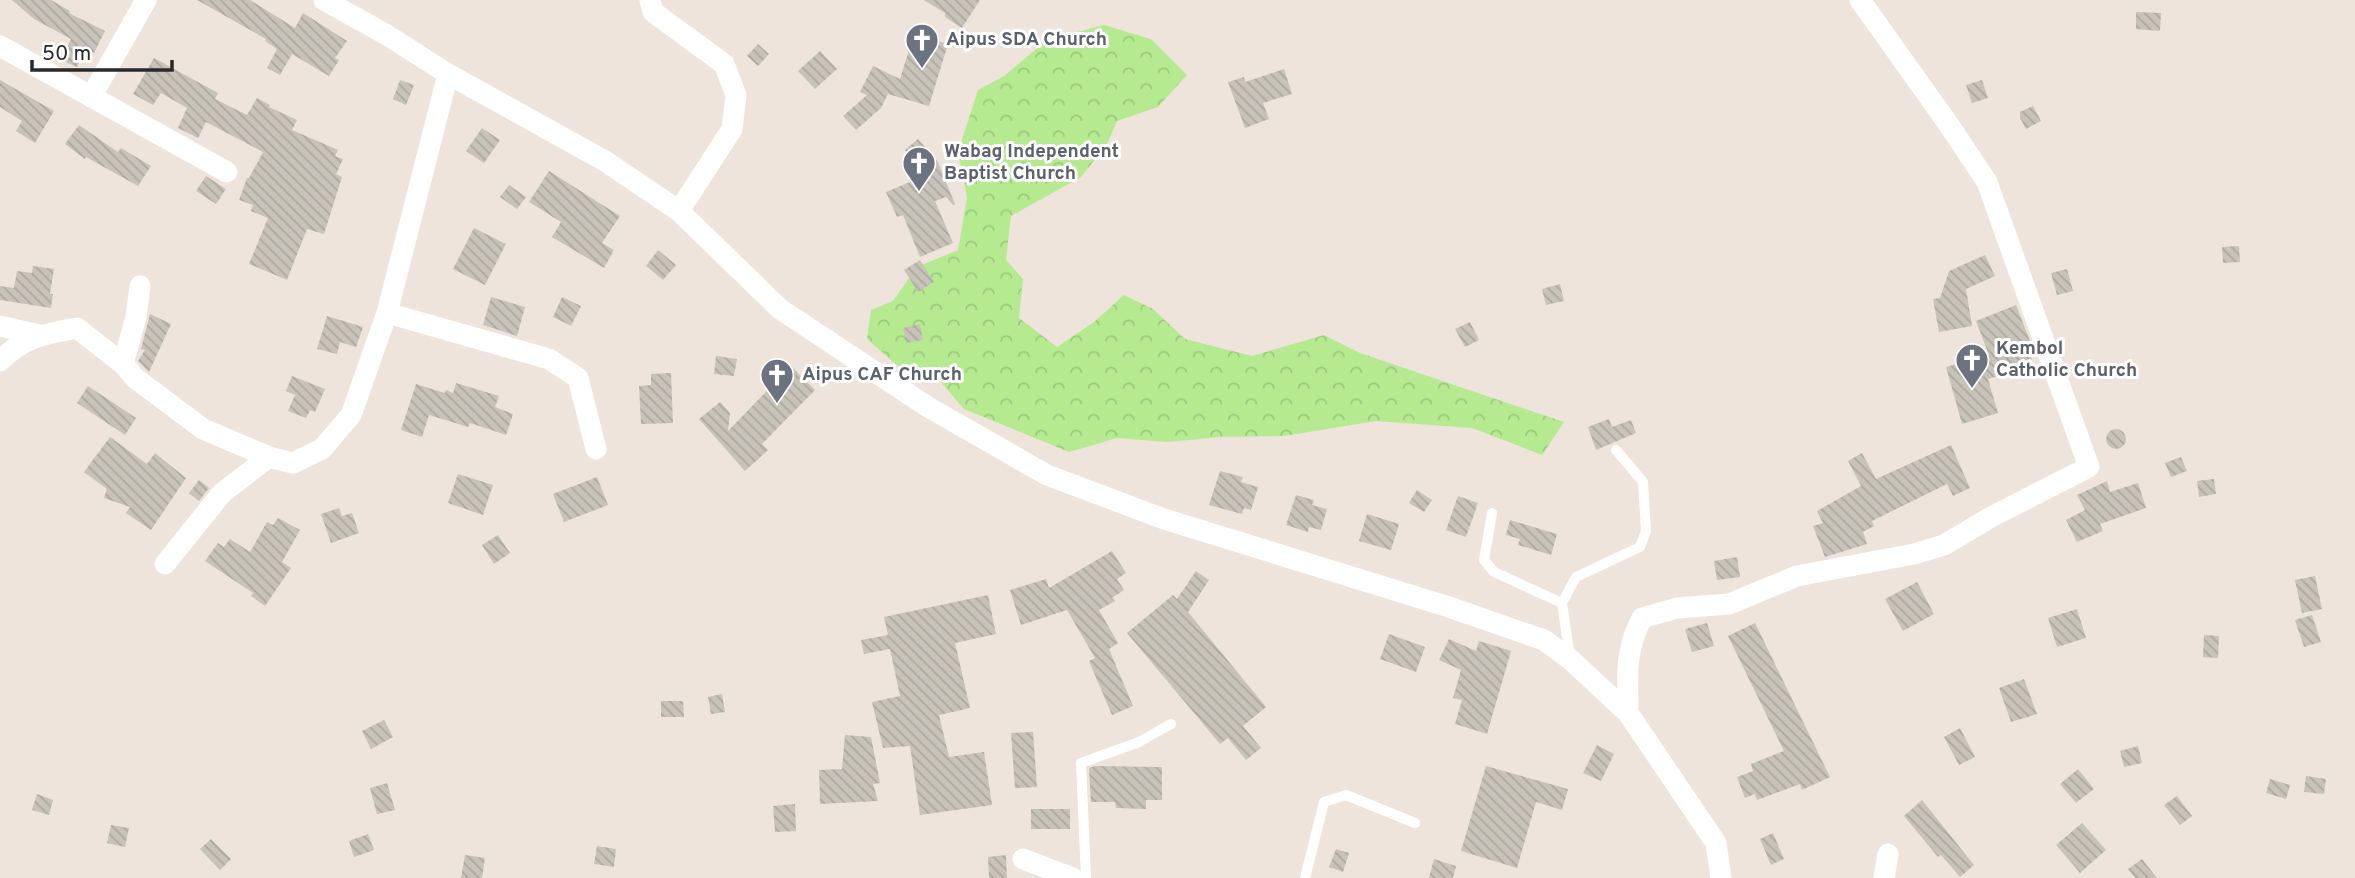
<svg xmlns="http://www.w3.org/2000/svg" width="2355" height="878" font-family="Overpass,sans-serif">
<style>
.forest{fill:url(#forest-crowns)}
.building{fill:url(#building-back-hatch)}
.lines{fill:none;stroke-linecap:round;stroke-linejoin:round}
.lane{stroke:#fff;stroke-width:10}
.street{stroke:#fff;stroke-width:21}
.labels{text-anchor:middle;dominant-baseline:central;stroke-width:6;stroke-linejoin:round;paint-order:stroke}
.worship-label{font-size:19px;font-weight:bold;fill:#5b616d;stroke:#fff;text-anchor:start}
</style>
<defs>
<pattern id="forest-crowns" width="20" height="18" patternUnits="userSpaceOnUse" patternTransform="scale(1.75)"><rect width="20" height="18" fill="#b5ea91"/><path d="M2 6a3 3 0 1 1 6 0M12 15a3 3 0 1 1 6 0" fill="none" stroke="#9cc97d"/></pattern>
<pattern id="building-back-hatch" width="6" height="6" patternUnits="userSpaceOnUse" patternTransform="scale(1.75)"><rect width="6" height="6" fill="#c8c3b9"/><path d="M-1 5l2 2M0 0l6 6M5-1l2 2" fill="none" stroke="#aca89f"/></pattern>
</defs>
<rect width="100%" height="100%" fill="#eee4db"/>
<path class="forest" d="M1104 25 1151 39 1187 75 1158 107 1117 121 1107 144 1081 177 1011 216 1006 260 1023 279 1019 318 1057 347 1094 322 1124 295 1153 309 1185 339 1252 356 1324 335 1360 353 1564 422 1542 455 1472 428 1376 421 1284 436 1220 437 1167 442 1117 438 1069 452 964 409 934 374 899 367 867 339 871 310 893 301 917 267 958 250 967 198 958 152 978 90 1004 76 1047 40Z"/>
<path class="building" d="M12 0H51L70 11 69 13 105 31 94 53 85 48 77 67 61 60 71 39 34 19Z
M197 0H250L295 28 303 13 347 41 335 58 339 60 329 76 292 54 280 75 267 68 277 49 265 41 266 39Z
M924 0H980L962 28 945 17V13Z
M2136 12 2161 13 2160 31 2136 29Z
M914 34 948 44 929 106 888 94 881 108 856 130 843 116 867 95 860 92 873 66 900 79Z
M758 44 769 54 758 66 747 56Z
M820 51 837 69 815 89 798 71Z
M154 58 218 93 215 99 247 115 257 98 270 105 269 107 297 120 292 130 338 150 335 156 343 159 336 174 342 177 324 234 307 229 287 280 249 264 268 218 251 211 253 205 239 200 247 178H249L263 152 206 122 198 138 178 128 187 108 161 93 153 105 133 94Z
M1284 69 1292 94 1263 103 1269 119 1245 128 1228 82 1244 77 1245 82Z
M0 80 54 111 35 143 16 131 22 121 0 107Z
M400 80 414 85 406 105 393 99Z
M1982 80 1988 98 1972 103 1966 85Z
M2033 106 2041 121 2026 129 2020 118V112Z
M79 125 118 152 121 148 151 166 138 186 86 157 85 159 65 144Z
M482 128 500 140 484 163 466 151Z
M918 139 938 162 955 204 953 205 946 197 935 201 953 243 920 257 903 215 897 217 886 192 927 175 905 150Z
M549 171 620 216 602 243 614 250 604 268 552 237 561 222 529 202Z
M206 176 226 189 216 204 196 191Z
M509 185 526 197 517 209 500 197Z
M474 228 506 244 485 285 453 269Z
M2239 246 2240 262 2223 263 2222 247Z
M658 250 676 265 663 280 646 266Z
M1985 255 1995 276 1966 289 1972 326 1939 332 1933 299 1940 298 1949 271Z
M920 260 934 282 918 292 904 270Z
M33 266 54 269 50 294H53L51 308 0 300V286L14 288 17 271 32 273Z
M2067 269 2073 291 2057 295 2051 273Z
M1560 284 1564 301 1546 305 1542 289Z
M491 297 525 307 517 336 483 325Z
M562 297 581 306 571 326 553 317Z
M2016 305 2030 341 2027 342 2032 360 2015 365 2017 370 1988 379 1998 413 1962 424 1946 367 1989 355 1976 321Z
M150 314 171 324 149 372 138 361 145 350 141 349Z
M327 316 363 327 356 347 340 342 337 354 317 349Z
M1470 322 1479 340 1465 347 1455 329Z
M920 324 923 340 906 343 903 328Z
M716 356 737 359 734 376 714 374Z
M791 366 815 390 762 444 768 450 745 471 699 419 720 402 730 413 728 431Z
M671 373 673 423 641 424 639 386 651 385V374Z
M292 376 325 389 315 412 310 410 306 418 288 411 295 395 286 391Z
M456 383 499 396 495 407 513 414 506 435 470 423 468 427 429 415 422 437 401 430 416 384 445 393 446 390 453 393Z
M88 386 136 418 125 435 77 403Z
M1609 419 1612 427 1631 420 1636 433 1596 450 1588 427Z
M2106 439a10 10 0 1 1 20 0a10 10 0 1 1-20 0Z
M110 437 147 464 155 453 186 478 151 530 126 513 130 507 104 498 107 489 84 472Z
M1951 445 1970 488 1953 496 1947 484 1872 521 1874 526 1863 532 1867 544 1825 557 1813 526 1823 523 1817 511 1861 486 1848 461 1862 453 1876 479Z
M2181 457 2187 471 2171 477 2165 463Z
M1220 471 1243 477 1241 482 1258 487 1251 510 1244 508 1242 514 1209 505Z
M458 474 493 485 483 515 448 503Z
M597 477 608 505 564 522 553 494Z
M2214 479 2216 494 2199 497 2197 481Z
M199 480 209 488 199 501 189 493Z
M2107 481 2110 492 2138 483 2146 508 2100 524 2103 531 2077 542 2066 520 2085 510 2077 495Z
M1417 490 1432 500 1424 512 1409 503Z
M1296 495 1314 500 1312 505 1327 509 1321 530 1309 527 1308 532 1286 525Z
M1458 496 1478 503 1466 537 1446 530Z
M339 508 342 516 352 513 359 533 331 543 321 514Z
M1367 514 1399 524 1391 550 1359 541Z
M278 518 300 530 282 562 291 568 265 606 251 596 253 593 205 561 218 543 224 547 230 539 250 552 267 522 273 525Z
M1510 520 1557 534 1551 555 1518 545 1520 539 1506 535Z
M498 535 510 553 494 564 482 545Z
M1112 551 1126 573 1117 579 1124 590 1112 598 1115 601 1099 610 1118 643 1109 649 1133 706 1112 715 1089 661 1095 658 1067 610 1021 625 1010 590 1046 579 1049 588Z
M1737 557 1740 577 1717 580 1714 561Z
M1196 571 1209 580 1188 612 1266 707 1243 726 1261 748 1246 760 1228 738 1220 744 1127 633 1173 595 1177 599Z
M2315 576 2322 609 2302 613 2295 580Z
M1917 582 1934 614 1903 631 1885 599Z
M988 595 996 634 955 643 970 708 939 715 949 757 984 752 992 805 920 815 910 746 883 748 872 702 900 696 890 649 864 654 861 640 888 635 884 617Z
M2077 609 2086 638 2057 647 2048 618Z
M2312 615 2321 642 2304 647 2295 620Z
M1707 623 1714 646 1692 652 1685 629Z
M1755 623 1830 777 1802 790 1800 784 1757 800 1755 794 1745 798 1737 777 1753 771 1751 764 1784 751 1728 636Z
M1389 634 1425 647 1416 672 1380 659Z
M2204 635 2219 636 2218 658 2203 657Z
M1449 639 1476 651 1479 641 1511 651 1487 734 1455 724 1462 700 1453 698 1461 670 1439 660Z
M2024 679 2037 714 2011 722 1999 688Z
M722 694 725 712 711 714 708 697Z
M661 701H683L684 717H661Z
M384 720 393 737 371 749 362 731Z
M1960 728 1975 757 1959 765 1944 737Z
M1033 732 1037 787 1015 788 1011 733Z
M845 735 871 737 880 783 873 784 878 801 820 804 819 770 842 769Z
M1597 745 1614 754 1601 781 1583 773Z
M2138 746 2142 763 2124 767 2120 751Z
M1095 766 1162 767V800H1146V809L1116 808 1115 802H1091L1089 768Z
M1486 766 1568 789 1562 810 1536 802 1517 868 1461 851Z
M2078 769 2094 789 2076 803 2060 784Z
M2306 776 2326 779 2324 794 2304 792Z
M2270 779 2290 785 2286 799 2266 793Z
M387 783 395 810 377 814 370 788Z
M37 794 53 800 49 815 32 810Z
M2177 796 2192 816 2180 825 2164 805Z
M1922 800 1974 865 1960 877 1941 855 1938 857 1904 816Z
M795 804 796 831 775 832 773 806Z
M1031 809H1070V829H1031Z
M2082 823 2106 850 2080 873 2056 845Z
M111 825 129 828 125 847 107 843Z
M1773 833 1784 859 1771 865 1760 839Z
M368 834 374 850 354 857 349 841Z
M211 839 231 859 220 870 200 849Z
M597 846 616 849 614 867 594 864Z
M1336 849 1349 853 1343 872 1329 867Z
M465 855 485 858 482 878H461Z
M1006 855 1007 878H989L988 857Z
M1434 859 1456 866 1453 878H1429Z
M2142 859 2157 878H2135L2128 869Z"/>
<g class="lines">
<path class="lane" d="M1492 513 1484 560 1494 572 1562 603
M1570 657 1562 603 1576 577 1640 547 1646 531 1643 482 1616 450
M1086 878 1081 763 1139 742 1171 724
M1305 878 1324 802 1346 795 1415 823"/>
<path class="street" d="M324 0 387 35 448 74 605 161 679 211 780 309 928 407 1047 475 1164 519 1449 607 1544 640 1571 660 1628 713 1716 843 1721 878
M650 0 653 12 724 64 736 95 732 129 679 211
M0 46 227 172
M91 97 146 0
M387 313 549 359 578 378 596 449
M0 326 39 335
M0 361C24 337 44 334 77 328L123 364 135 378 203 429 269 457 293 463 322 449 351 415 387 313 448 74
M123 364 136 317 140 286
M165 564 222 493 269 457
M1628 713C1628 675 1624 653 1642 618L1677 608 1729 604 1797 576 1914 554 1944 545 1991 517 2089 467 1987 182 1949 125 1860 0
M1023 859 1073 878
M1884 878 1888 854"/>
</g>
<defs>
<symbol id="church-pin" viewBox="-11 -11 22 30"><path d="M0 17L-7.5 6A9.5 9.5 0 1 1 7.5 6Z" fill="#6b7280" stroke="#fff"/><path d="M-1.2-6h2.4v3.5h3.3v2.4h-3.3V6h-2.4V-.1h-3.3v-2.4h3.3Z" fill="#fff"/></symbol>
</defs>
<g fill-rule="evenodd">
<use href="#church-pin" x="903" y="21" width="38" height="52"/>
<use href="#church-pin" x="900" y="144" width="38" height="52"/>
<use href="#church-pin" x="1953" y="341" width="38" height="52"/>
<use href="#church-pin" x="758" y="356" width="38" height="52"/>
</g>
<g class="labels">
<g class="worship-label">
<text x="946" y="40">Aipus SDA Church</text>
<text x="944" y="152">Wabag Independent<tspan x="944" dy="22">Baptist Church</tspan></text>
<text x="1996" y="349">Kembol<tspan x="1996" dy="22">Catholic Church</tspan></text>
<text x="802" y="375">Aipus CAF Church</text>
</g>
</g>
<path d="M32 60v10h140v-10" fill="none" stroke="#2a2a2a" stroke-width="3.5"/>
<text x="42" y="60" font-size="21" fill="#2a2a2a" stroke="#ffffff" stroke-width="5" paint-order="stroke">50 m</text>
</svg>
